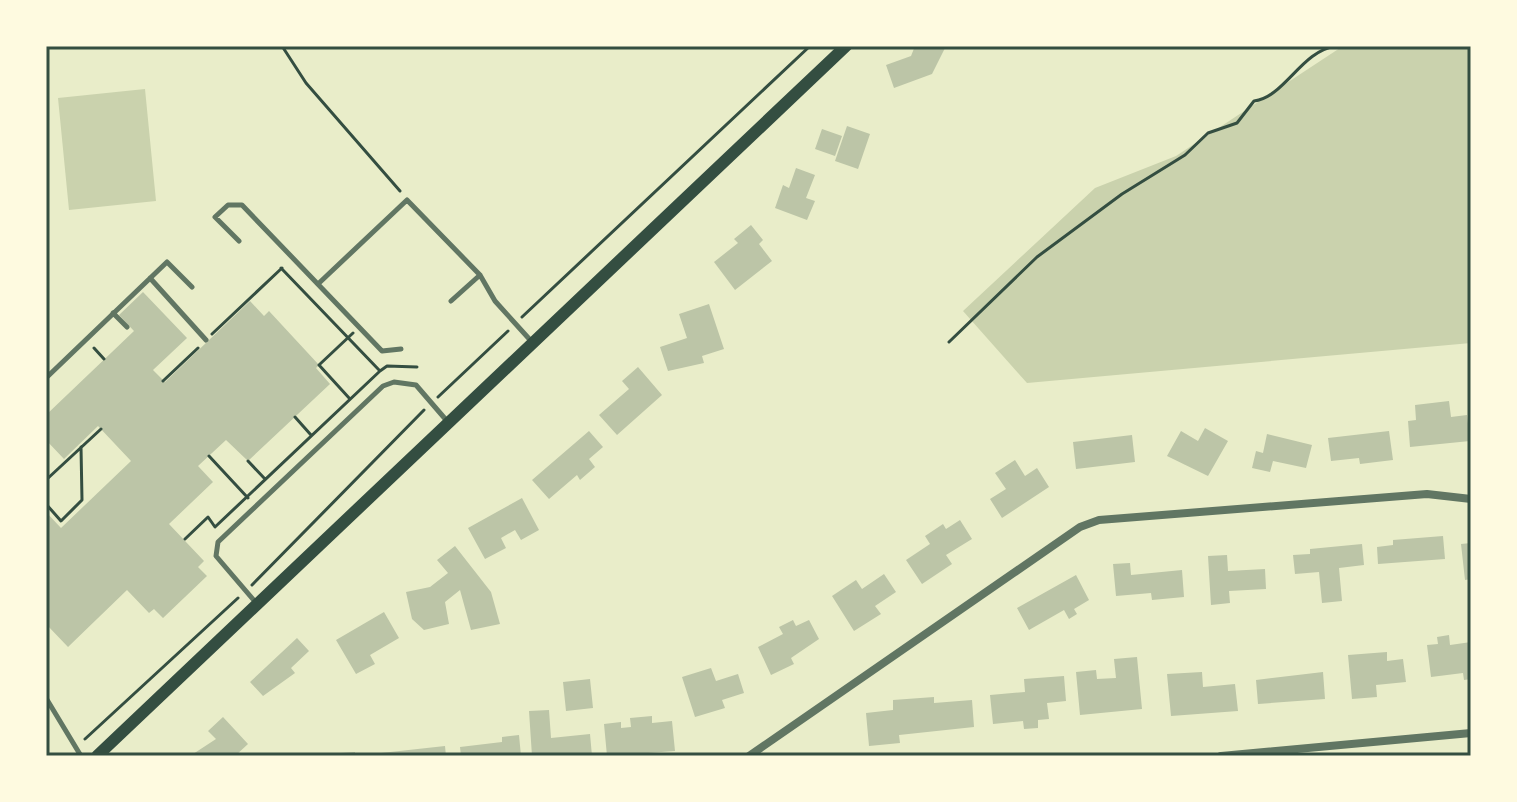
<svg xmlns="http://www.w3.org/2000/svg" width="1517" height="802" font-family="'Times New Roman',serif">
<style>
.green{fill:#cad2ad}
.building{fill:#bcc5a7}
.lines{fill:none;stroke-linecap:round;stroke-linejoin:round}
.path{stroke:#344e41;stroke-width:3}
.service{stroke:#617663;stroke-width:5}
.minor{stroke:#617663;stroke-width:8}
.secondary{stroke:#344e41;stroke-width:12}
.neatline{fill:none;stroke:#344e41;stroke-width:3}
</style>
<rect width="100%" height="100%" fill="#e9edc9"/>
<path class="green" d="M1343 46H1471V343L1027 383 963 311 1095 188 1176 156Z
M145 89 156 201 69 210 58 98Z"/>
<path class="building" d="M915 46H946L932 74 894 88 886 65 911 56Z
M847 126 870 134 858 169 835 161Z
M822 129 842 136 835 156 815 149Z
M796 168 815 175 806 198 815 201 807 220 775 208 783 185 789 188Z
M751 225 763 240 759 244 772 261 735 290 714 262 738 243 734 239Z
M143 292 187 338 153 370 165 382 250 301 264 316 269 311 319 365 316 368 330 384 248 461 226 440 198 466 213 482 169 524 204 561 198 567 207 576 163 618 154 609 149 613 127 590 68 647 46 624V512L61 528 131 461 98 426 64 459 46 440V415L134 331 119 315Z
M709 304 724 349 702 356 704 363 668 371 660 347 687 338 679 314Z
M638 367 662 395 617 435 599 415 629 389 622 381Z
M1449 401 1451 417 1467 415 1470 441 1410 447 1408 421 1416 420 1415 405Z
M1205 428 1228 441 1208 476 1167 456 1181 431 1198 441Z
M589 431 603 447 589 459 595 467 580 480 577 475 549 499 532 480Z
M1389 431 1393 460 1360 464 1359 458 1331 461 1328 438Z
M1267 434 1312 445 1306 468 1273 461 1270 472 1252 468 1256 451 1263 453Z
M1132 435 1135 462 1076 469 1073 442Z
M1015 460 1025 476 1037 468 1049 487 1002 518 990 499 1006 489 995 473Z
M522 498 539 530 521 540 515 530 501 538 506 548 485 559 468 528Z
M960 520 972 539 946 555 952 564 922 584 906 560 930 544 925 536 943 524 946 529Z
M1443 536 1445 559 1378 564 1377 547 1393 545V540Z
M1471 543V579L1465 580 1461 544Z
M1362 544 1364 565 1339 568 1342 601 1322 603 1319 572 1295 574 1293 555 1310 554V549Z
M455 546 491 592 500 624 471 630 460 590 445 602 449 624 424 630 412 619 406 592 430 587 448 573 437 560Z
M1227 555 1228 571 1265 569 1266 589 1229 591 1230 603 1211 605 1208 556Z
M1130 563 1131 575 1182 570 1184 597 1152 600 1151 593 1116 596 1113 564Z
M884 574 896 592 875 606 881 614 854 631 832 596 856 580 862 589Z
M1076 575 1089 600 1074 609 1077 614 1069 619 1064 610 1029 630 1017 608Z
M384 612 399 638 370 655 375 664 356 674 336 640Z
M793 620 796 626 809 620 819 639 791 658 794 664 771 675 758 647 783 634 779 627Z
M1449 635 1450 645 1471 642V679L1464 680 1463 673 1431 677 1427 645 1438 644 1437 637Z
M297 638 309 651 291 668 295 673 263 696 250 682Z
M1387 652V661L1403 659 1406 682 1376 685 1377 697 1352 699 1348 655Z
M1137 657 1142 709 1080 715 1076 672 1096 670 1097 679 1116 678 1114 659Z
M711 668 716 681 738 674 744 693 722 700 725 708 695 717 682 677Z
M1202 672 1203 687 1235 684 1238 711 1171 716 1167 674Z
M1323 672 1325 699 1258 704 1256 680Z
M1064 676 1066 701 1047 703 1049 719 1038 720V728L1024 729 1023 721 993 724 990 695 1025 692 1024 679Z
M590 679 593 708 566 711 563 682Z
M934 697V703L972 700 974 727 899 735 900 743 869 746 866 713 893 710V700Z
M549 710 551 738 590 734 592 756H532L529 711Z
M652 716V723L672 721 675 751 607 756 604 724 621 722V728L631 727 630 718Z
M223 717 248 744 235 756H190L216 739 208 731Z
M519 735 521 756H461L460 747 502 742V737Z
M445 746 446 756H372V754Z
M355 752V756H327V754Z"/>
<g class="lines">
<path class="path" d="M282 46 306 83 400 191
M522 317 810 46
M212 334 282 268
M949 342 1037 257 1122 194 1185 155 1208 133 1237 123 1254 101C1285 97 1301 51 1336 46
M94 348 104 359
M380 371 387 366 417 367
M163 381 198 348
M438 397 508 331
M350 399 319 365 353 333
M295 417 311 435
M209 456 248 498
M248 461 265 479
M46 480 101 429
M46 504 61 521 82 500 81 447
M185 539 208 517 215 527 380 371 281 268
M252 585 424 410
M85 739 238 598"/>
<path class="service" d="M239 241 215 217 228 205H242L382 351 401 349
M150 278 206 340
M318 284 407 200 480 275 495 301 532 342
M451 301 480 275
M113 313 127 327
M46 378 167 262 192 287
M257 604 216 556 218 542 383 386 394 382 416 385 447 421
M46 698 81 756"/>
<path class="minor" d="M749 756 1080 527 1099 520 1427 494 1471 499
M1221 756 1471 733"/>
<path class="secondary" d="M97 756 846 46"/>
</g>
<rect width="1517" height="802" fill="none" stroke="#fefae0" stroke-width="96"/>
<rect x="48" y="48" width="1421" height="706" class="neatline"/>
</svg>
